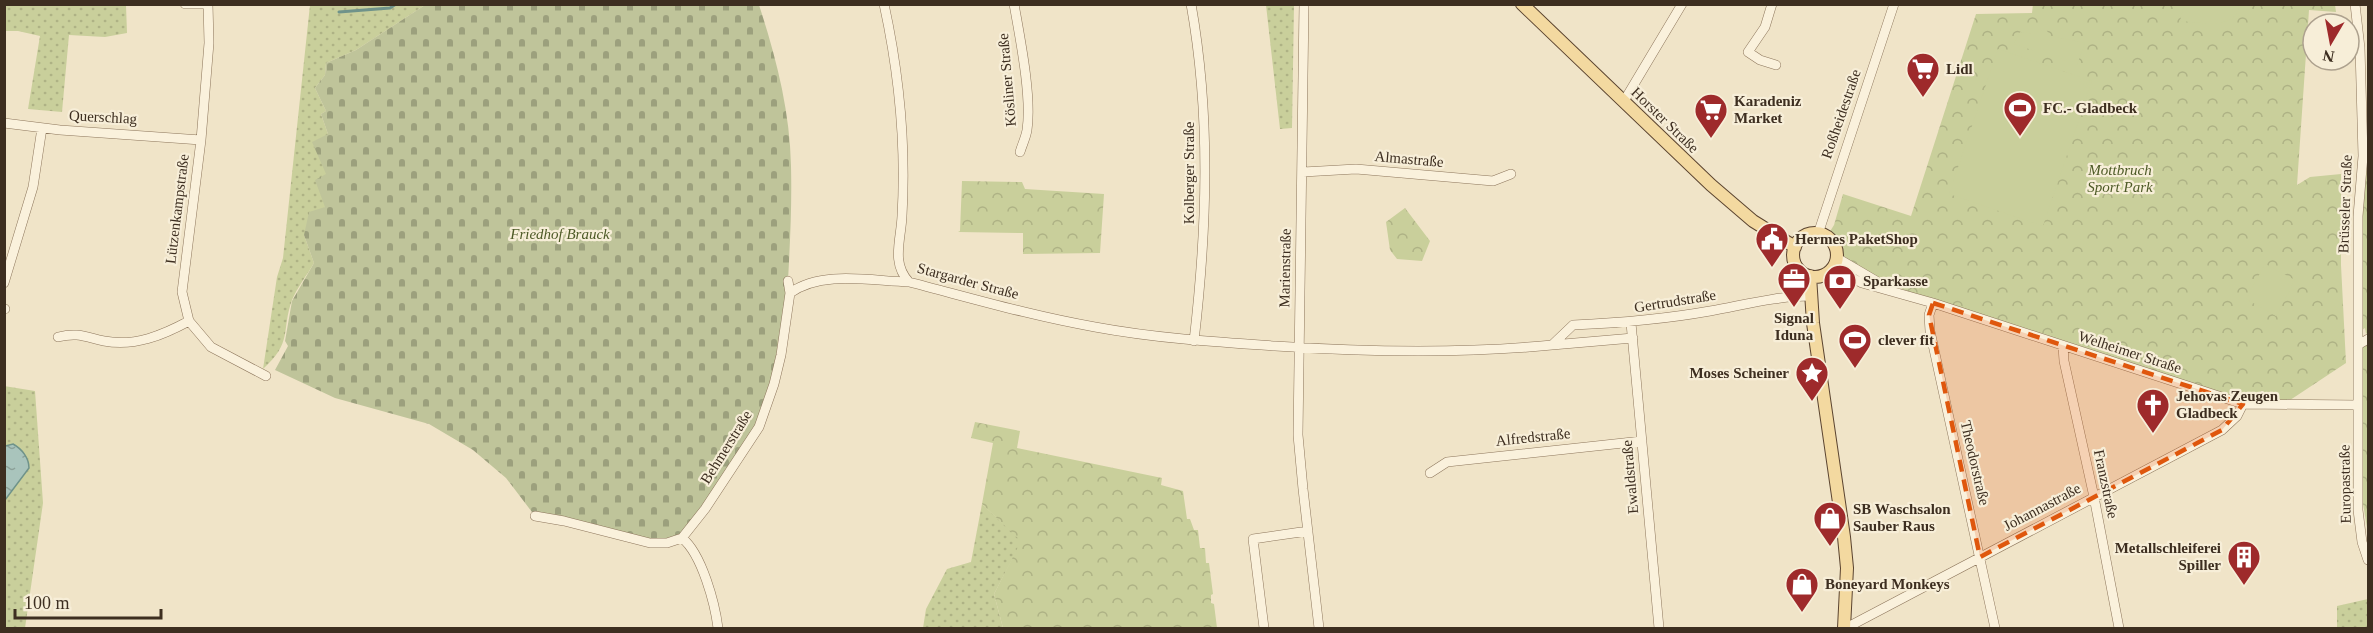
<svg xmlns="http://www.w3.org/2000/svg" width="2373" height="633" font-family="'Times New Roman',serif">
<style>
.grass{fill:url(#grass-dots)}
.forest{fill:url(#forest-crowns)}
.cemetery{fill:url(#cemetery-stones)}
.garden{fill:#c9cf9b}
.water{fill:url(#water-ripples);stroke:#6f938a;stroke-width:1.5}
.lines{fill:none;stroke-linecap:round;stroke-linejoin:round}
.stream{stroke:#6f938a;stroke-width:3}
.minor-casing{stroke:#8d765c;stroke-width:10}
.major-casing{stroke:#5b4430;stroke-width:14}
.minor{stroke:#faf1dc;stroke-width:9}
.major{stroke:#f3d9a0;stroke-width:12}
.marked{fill:#df570d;fill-opacity:0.2;stroke:#df570d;stroke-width:4.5;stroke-dasharray:12 8;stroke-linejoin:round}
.labels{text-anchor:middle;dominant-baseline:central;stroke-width:4.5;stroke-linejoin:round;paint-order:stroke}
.poi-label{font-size:15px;font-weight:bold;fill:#3d2e20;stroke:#f7eed8;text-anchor:start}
.street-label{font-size:15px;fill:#3d2e20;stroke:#f7eed8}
.park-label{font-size:15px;font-style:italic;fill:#4d5a26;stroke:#f7eed8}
</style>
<defs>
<pattern id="grass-dots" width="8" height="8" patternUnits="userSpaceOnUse" patternTransform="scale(1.5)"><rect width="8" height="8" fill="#c9cf9b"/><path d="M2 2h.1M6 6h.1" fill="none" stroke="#aeb285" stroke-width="1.8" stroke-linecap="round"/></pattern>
<pattern id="forest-crowns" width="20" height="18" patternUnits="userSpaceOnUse" patternTransform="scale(1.5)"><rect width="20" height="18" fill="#c9cf9b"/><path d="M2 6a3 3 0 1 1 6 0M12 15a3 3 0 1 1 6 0" fill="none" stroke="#aeb285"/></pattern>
<pattern id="cemetery-stones" width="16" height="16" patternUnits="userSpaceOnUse" patternTransform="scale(1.5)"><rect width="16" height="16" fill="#bfc49a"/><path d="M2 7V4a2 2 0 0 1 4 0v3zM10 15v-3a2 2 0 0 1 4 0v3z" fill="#9ca07d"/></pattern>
<pattern id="water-ripples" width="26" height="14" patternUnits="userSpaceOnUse" patternTransform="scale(1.5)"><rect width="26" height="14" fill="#a9c4bc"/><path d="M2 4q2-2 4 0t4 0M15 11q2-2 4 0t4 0" fill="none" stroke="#8ba098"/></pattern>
</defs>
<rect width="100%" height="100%" fill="#f0e4c8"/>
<path class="grass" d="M4 5H126L127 33 105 37 69 35 62 112 28 109 40 36 18 31H5Z
M310 5H425L356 50 326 63 325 75 315 88 326 111 321 114 328 134 325 207 304 235 314 263C307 275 297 288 292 300 281 331 293 342 263 369L277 277 283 258Z
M1266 5H1294L1292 128 1280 129Z
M4 386 35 391 43 503 25 628H5Z
M982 504 1022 541 994 594 1003 628H923L926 609 947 569 971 562Z
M2368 599V628H2337V606Z"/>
<path class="forest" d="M2033 4 2335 5 2336 12 2309 10 2297 185 2310 177 2341 174V265L2346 363 2284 404 2242 402 1923 298 1866 273 1841 258 1839 245 1829 233 1834 225 1843 194 1911 216 1976 14 2032 13Z
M2368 147V332L2366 334 2365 328 2358 333 2362 151Z
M962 181 1022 182 1025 189 1104 194 1100 253 1023 254V233L958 232 960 231Z
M1405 208 1430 241 1422 261 1397 259 1390 250 1386 222Z
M2368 340V533L2363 504 2360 345Z
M975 422 1020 431 1017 448 1162 478 1161 485 1183 491 1187 519H1190L1194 530H1198L1200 548H1205L1206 563H1209L1213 594 1211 595V603L1214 604 1217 628H1003L994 594 1021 541 982 504 993 443 971 438Z"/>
<path class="cemetery" d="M425 5H759C776 57 790 111 791 166 792 205 790 243 788 281L790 293 767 407 691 528 667 543 535 516 506 478 473 450 429 424 335 398 275 370 288 346 285 341 292 301 314 263 304 235 309 212 325 207 315 180 326 174 312 142 328 134 321 114 326 111 315 88 325 75 326 63 356 50Z"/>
<path class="garden" d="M2184 5H2239C2238 31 2198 22 2180 21Z
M2038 30 2047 31 2051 36 2085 43 2077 65 2014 44 2020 32 2036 34Z
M1998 49 2092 81 2043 226 1949 194Z
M2265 264 2295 280 2276 316 2246 299Z"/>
<path class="water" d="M13 444C22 449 29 458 29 468L5 500V446Z"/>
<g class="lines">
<path class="stream" d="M339 12 390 8 396 4"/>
<defs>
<path id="minor" d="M185 4H206
M208 4 209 43 201 140 182 292 189 321 211 347 266 376
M884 4C899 73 906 147 902 216 901 240 891 263 909 282 971 298 1032 316 1095 327 1154 338 1215 342 1275 346 1368 352 1460 354 1552 345L1573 325C1619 323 1665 319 1710 311 1744 305 1776 296 1811 296
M1014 4C1020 38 1032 97 1027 130 1026 137 1022 145 1020 152
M1191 4C1211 116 1207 229 1194 341
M1304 4 1298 435 1303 489 1319 628
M1772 4 1765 27 1748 52 1760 60 1776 65
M2355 4 2360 48 2363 156 2358 216V510L2362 542 2368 560
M1624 101 1682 4
M4 123 60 130 201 140
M1303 172 1356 169 1493 181 1511 174
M1818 234 1894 4
M1837 258 1883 285
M1833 268 1862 283 1933 303 2243 404 2358 405
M4 283 33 187 42 128
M790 293C822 270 871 281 909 282
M1933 303 1929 315 1930 331 1995 628
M4 309H5
M1631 323 1659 628
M58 337C78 332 85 337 104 341 135 347 163 335 189 321
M1552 345 1633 338
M2358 345 2368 339
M2063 346 2064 361 2094 497 2119 628
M1430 473 1447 462 1642 441
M535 516 564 521 650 543H667L682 538 705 509 759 427 774 384 781 355 790 293 788 281
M682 538C702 554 715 604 718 628
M1264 628 1253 539 1308 531
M1846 628 2222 430 2237 416 2243 404"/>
<path id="major" d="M1522 4 1711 185 1753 221 1795 247
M1793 255a22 22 0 1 1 44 0a22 22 0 1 1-44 0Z
M1810 276 1813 323 1844 537 1847 568 1844 628"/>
</defs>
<use href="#minor" class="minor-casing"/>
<use href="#major" class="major-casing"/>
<use href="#minor" class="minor"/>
<use href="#major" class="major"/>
</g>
<path class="marked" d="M1933 303 2243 404 2222 430 1980 557 1929 315Z"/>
<defs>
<symbol id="supermarket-pin" viewBox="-11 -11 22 30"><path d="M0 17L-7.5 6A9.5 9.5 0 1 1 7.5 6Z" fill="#9e2a2b" stroke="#f7eed8"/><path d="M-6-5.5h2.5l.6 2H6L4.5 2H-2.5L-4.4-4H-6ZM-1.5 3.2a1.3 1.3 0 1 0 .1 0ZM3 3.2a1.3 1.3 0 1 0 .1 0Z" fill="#fff"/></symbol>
<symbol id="stadium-pin" viewBox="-11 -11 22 30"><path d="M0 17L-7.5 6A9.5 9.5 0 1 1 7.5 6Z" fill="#9e2a2b" stroke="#f7eed8"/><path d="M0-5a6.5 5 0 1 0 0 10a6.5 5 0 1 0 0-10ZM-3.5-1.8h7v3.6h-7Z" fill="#fff"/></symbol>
<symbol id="civic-pin" viewBox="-11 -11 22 30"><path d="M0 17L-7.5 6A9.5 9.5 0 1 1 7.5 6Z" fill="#9e2a2b" stroke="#f7eed8"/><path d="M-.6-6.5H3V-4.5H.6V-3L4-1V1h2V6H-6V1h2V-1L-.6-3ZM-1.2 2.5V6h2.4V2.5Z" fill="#fff"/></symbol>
<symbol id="office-pin" viewBox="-11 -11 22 30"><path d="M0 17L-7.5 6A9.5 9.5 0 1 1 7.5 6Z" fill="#9e2a2b" stroke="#f7eed8"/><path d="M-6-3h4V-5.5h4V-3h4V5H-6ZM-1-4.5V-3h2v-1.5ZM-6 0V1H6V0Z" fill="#fff"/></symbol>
<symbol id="bank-pin" viewBox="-11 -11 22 30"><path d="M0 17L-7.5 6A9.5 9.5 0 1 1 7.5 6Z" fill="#9e2a2b" stroke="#f7eed8"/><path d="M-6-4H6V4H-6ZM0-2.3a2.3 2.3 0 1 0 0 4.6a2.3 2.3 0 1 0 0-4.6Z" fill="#fff"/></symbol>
<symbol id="sight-pin" viewBox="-11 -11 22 30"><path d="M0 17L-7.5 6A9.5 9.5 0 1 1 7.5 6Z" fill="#9e2a2b" stroke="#f7eed8"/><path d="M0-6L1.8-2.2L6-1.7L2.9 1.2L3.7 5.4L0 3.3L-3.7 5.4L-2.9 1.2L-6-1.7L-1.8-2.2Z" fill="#fff"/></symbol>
<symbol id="church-pin" viewBox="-11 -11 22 30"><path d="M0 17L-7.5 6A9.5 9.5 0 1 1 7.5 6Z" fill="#9e2a2b" stroke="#f7eed8"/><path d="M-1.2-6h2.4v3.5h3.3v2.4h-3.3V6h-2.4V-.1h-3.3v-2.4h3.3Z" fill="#fff"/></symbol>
<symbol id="shop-pin" viewBox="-11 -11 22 30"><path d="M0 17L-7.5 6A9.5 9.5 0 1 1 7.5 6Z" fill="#9e2a2b" stroke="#f7eed8"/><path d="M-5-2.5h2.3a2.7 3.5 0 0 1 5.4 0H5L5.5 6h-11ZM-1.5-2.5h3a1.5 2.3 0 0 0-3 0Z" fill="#fff"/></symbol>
<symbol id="building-pin" viewBox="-11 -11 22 30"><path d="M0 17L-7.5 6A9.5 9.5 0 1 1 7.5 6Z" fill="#9e2a2b" stroke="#f7eed8"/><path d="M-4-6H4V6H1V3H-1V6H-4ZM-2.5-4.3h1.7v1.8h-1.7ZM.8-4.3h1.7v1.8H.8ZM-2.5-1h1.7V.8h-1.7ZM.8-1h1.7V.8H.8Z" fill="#fff"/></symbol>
</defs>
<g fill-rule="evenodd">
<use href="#supermarket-pin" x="1904" y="50" width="38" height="52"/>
<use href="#stadium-pin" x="2001" y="89" width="38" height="52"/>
<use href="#supermarket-pin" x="1692" y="91" width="38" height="52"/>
<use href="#civic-pin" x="1753" y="220" width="38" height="52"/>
<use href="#office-pin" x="1775" y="260" width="38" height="52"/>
<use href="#bank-pin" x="1821" y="262" width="38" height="52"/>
<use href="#stadium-pin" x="1836" y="321" width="38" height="52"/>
<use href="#sight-pin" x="1793" y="354" width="38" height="52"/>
<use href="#church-pin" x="2134" y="386" width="38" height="52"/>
<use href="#shop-pin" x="1811" y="499" width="38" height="52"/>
<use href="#building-pin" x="2225" y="538" width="38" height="52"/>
<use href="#shop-pin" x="1783" y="565" width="38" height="52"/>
</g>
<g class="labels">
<g class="poi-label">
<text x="1946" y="69">Lidl</text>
<text x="1734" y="101">Karadeniz<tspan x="1734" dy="17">Market</tspan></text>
<text x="2043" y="108">FC.- Gladbeck</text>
<text x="1795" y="239">Hermes PaketShop</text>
<text x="1863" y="281">Sparkasse</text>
<text x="1794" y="318" text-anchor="middle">Signal<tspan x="1794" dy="17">Iduna</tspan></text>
<text x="1878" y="340">clever fit</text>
<text x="1789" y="373" text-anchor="end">Moses Scheiner</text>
<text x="2176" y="396">Jehovas Zeugen<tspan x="2176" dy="17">Gladbeck</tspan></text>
<text x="1853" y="509">SB Waschsalon<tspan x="1853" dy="17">Sauber Raus</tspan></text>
<text x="2221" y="548" text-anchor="end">Metallschleiferei<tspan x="2221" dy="17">Spiller</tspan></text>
<text x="1825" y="584">Boneyard Monkeys</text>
</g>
<g class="street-label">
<text transform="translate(1007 80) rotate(-95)">Kösliner Straße</text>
<text transform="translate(1841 114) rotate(-71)">Roßheidestraße</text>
<text transform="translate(103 117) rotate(3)">Querschlag</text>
<text transform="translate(1665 120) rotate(44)">Horster Straße</text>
<text transform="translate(1409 159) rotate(5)">Almastraße</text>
<text transform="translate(1189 173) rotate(-90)">Kolberger Straße</text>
<text transform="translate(2345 204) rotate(-88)">Brüsseler Straße</text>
<text transform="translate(177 209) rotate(-83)">Lützenkampstraße</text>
<text transform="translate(1285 268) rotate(-89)">Marienstraße</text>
<text transform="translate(968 281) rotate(15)">Stargarder Straße</text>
<text transform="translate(1675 301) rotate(-9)">Gertrudstraße</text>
<text transform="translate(2130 352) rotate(18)">Welheimer Straße</text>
<text transform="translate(1533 437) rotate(-6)">Alfredstraße</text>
<text transform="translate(726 447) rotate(-58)">Behmerstraße</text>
<text transform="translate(1975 463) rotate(77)">Theodorstraße</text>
<text transform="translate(1630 477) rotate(-95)">Ewaldstraße</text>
<text transform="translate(2106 484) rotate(78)">Franzstraße</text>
<text transform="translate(2345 484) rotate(-91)">Europastraße</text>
<text transform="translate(2042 507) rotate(-28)">Johannastraße</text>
</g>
<g class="park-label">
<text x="2120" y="170">Mottbruch<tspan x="2120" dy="17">Sport Park</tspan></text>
<text x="560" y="234">Friedhof Brauck</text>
</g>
</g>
<rect width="2373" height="633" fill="none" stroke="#3d2e20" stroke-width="12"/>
<g transform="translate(2331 42) rotate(190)"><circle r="28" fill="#f7eed8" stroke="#ada18e" stroke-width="1.5"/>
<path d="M0-4.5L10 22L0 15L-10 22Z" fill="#9e2a2b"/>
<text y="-9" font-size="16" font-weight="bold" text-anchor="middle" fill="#3d2e20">N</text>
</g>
<path d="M15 609v9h146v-9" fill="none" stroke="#3d2e20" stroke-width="3"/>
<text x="24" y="609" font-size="18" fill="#3d2e20" stroke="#f7eed8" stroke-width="4.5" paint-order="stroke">100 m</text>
</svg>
